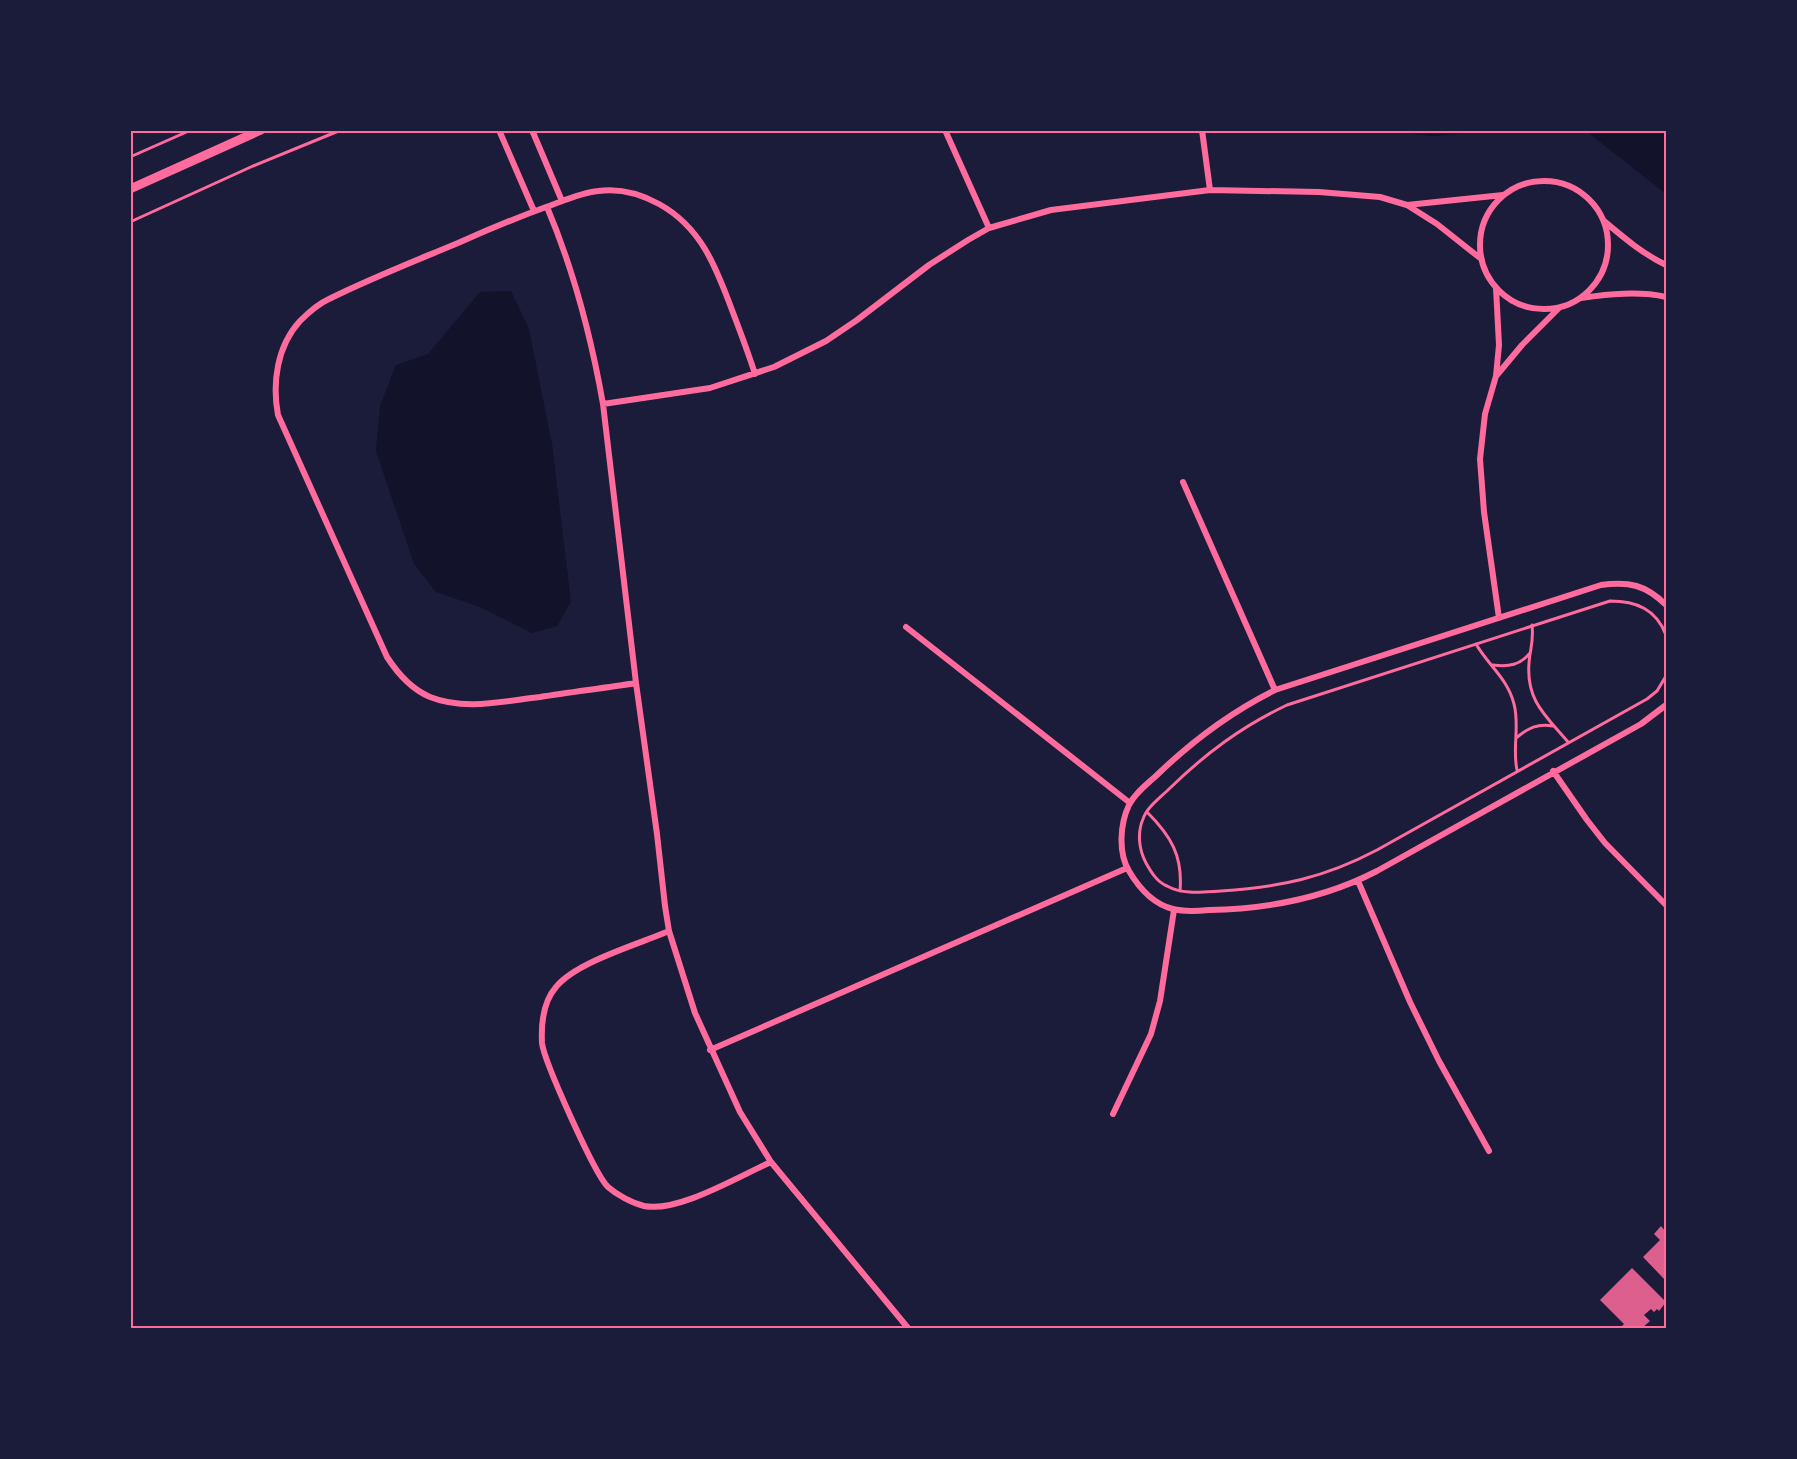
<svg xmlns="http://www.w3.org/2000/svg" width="1797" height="1459" font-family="Poppins,sans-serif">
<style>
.water{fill:#12122b}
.building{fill:#dd5f8e}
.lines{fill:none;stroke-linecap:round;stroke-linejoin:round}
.path{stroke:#ff6b9d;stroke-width:3}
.minor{stroke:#ff6b9d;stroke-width:6}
.tertiary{stroke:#ff6b9d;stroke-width:9}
.neatline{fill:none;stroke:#ff6b9d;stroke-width:2}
</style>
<rect width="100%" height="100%" fill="#1b1b3a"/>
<path class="water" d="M1389 131H1493L1433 136Z
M1586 131H1666V194Z
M511 291 529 329 552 444 571 602 557 626 532 633 480 607 436 592 414 564 376 451 380 406 396 365 428 354 480 292Z"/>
<path class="building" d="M1661 1226 1666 1232V1281L1643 1257 1660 1240 1654 1234Z
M1632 1268 1666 1302 1659 1311 1657 1309 1654 1312 1651 1309 1644 1315 1650 1321 1642 1328H1624L1622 1326 1624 1324 1600 1300Z"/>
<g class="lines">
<path class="path" d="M130 157 191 130
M130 222 253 166 341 130
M1532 625C1534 641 1530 649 1529 663 1526 701 1546 716 1568 742
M1666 635C1656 609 1636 601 1610 601L1287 705C1241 727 1206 753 1169 789 1160 798 1147 807 1143 819 1137 833 1139 850 1146 863 1151 872 1157 882 1167 886 1183 895 1203 892 1221 891 1280 887 1324 878 1377 850L1647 699 1657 691 1666 676
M1476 644C1488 665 1508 679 1514 704 1520 726 1512 748 1517 770
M1493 665C1509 667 1520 665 1530 653
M1516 738C1528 728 1538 723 1553 726
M1147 812C1171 836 1183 856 1180 891"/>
<path class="minor" d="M499 130 534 211
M532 130 562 201
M945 130 989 228
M1202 130 1210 190
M1480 245a64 64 0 1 1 128 0a64 64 0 1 1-128 0Z
M1407 205 1503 195
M547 207C574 271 591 336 603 404L636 683 657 834 665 906 669 931 695 1013 740 1112 771 1162 908 1328
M1604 221C1623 237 1643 254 1666 265
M1496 288 1499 345 1496 376 1485 414 1480 459 1484 512 1499 618
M1581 298C1609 294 1639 291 1666 297
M1497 375 1522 345 1559 308
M603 404 710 388 774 367 826 341 857 320 929 265 968 240 989 228 1051 210 1210 190 1319 192 1380 197 1407 205 1437 224 1480 258
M1183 482 1275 690
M1666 605C1646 585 1629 581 1601 585L1275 690C1231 712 1192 741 1157 775 1147 784 1135 793 1129 805 1120 824 1118 853 1129 871 1139 888 1153 904 1173 909 1184 912 1198 911 1209 910 1267 909 1325 898 1377 871L1641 724 1666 705
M906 627 1130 803
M636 683C604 688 572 692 540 697 504 701 465 711 430 697 411 689 398 674 387 657L278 415C272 383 277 346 300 321 308 313 318 304 329 299 371 278 415 261 458 243 487 230 516 218 546 207 563 201 580 193 598 191 619 188 641 194 659 204 701 227 716 267 732 310 740 331 748 352 755 374
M1553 771 1587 820 1605 843 1666 905
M1358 881 1410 1002 1439 1061 1489 1151
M669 931C639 944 576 962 556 987 543 1002 541 1024 542 1043 544 1061 595 1175 608 1187 617 1195 632 1203 644 1206 678 1213 739 1176 771 1162
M710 1050 1127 868
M1113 1114 1151 1034 1160 1001 1174 910"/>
<path class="tertiary" d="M130 189 261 130"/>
</g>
<rect width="1797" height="1459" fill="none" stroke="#1b1b3a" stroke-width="264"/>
<rect x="132" y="132" width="1533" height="1195" class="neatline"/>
</svg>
